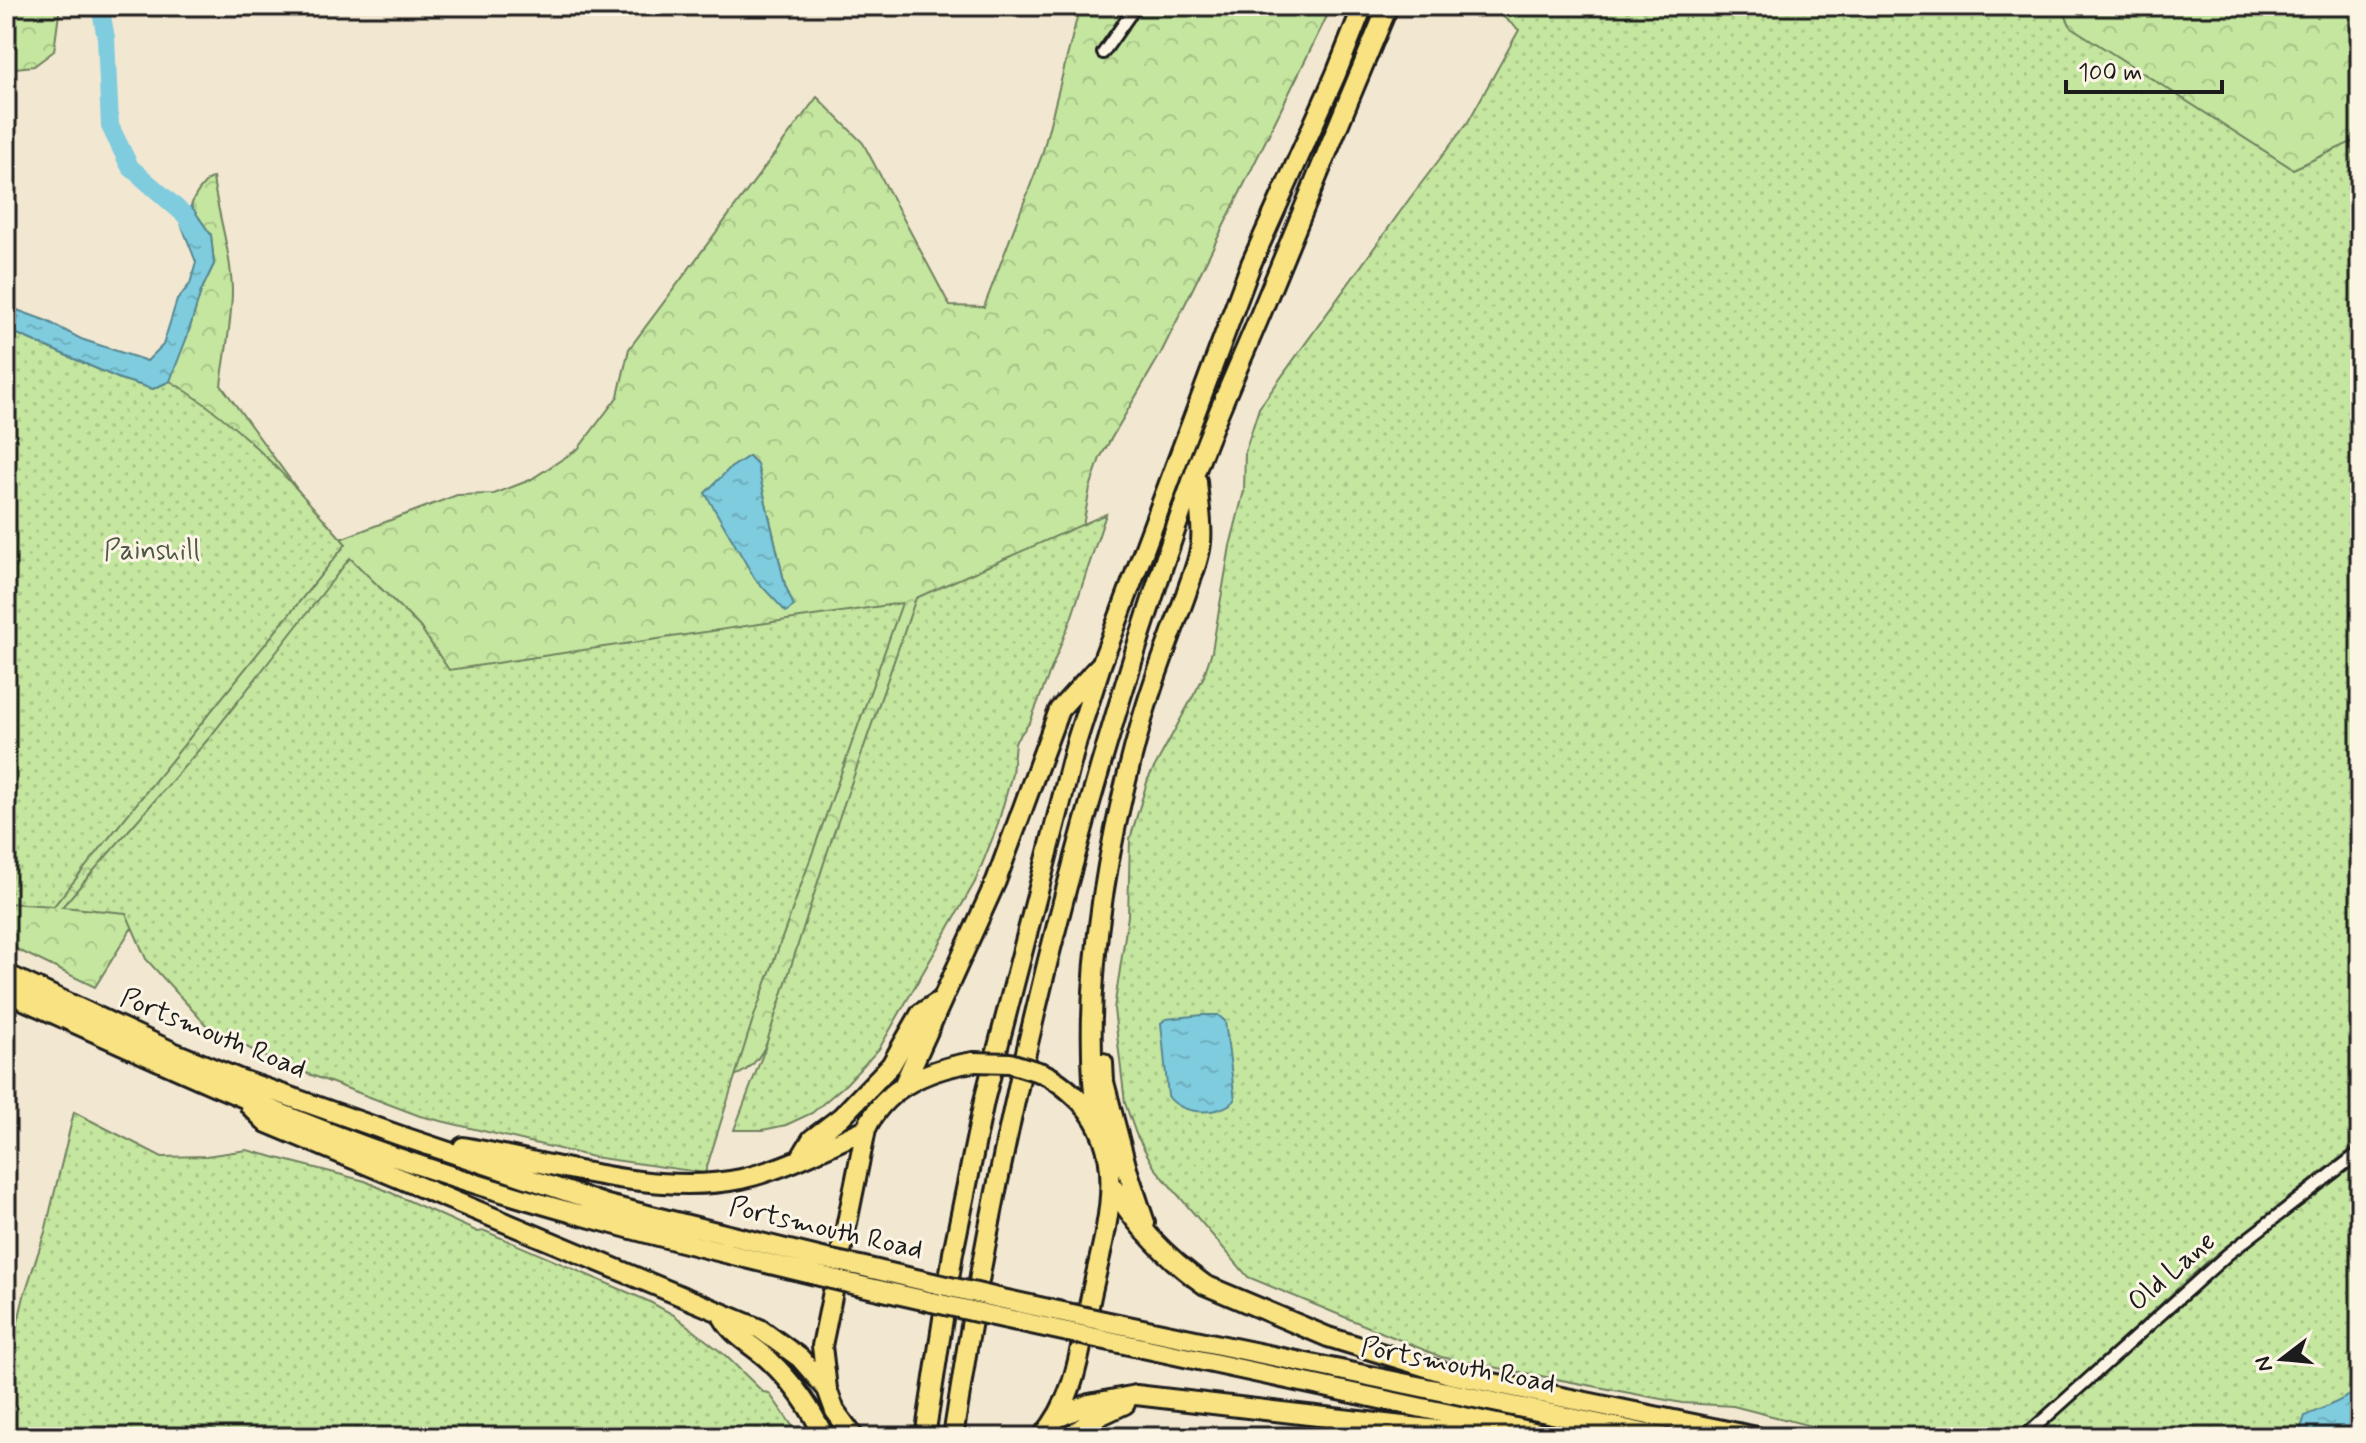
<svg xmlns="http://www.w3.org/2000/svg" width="2366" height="1443" font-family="Mynerve,sans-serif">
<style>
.forest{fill:url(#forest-crowns);stroke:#70815e;stroke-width:2;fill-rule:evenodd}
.park{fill:url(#park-dots);stroke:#70815e;stroke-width:2}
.water{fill:url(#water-ripples);stroke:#578690;stroke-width:2}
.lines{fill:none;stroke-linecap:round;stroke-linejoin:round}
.river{stroke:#7fccde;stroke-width:18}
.street-casing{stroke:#1c1c1c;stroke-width:16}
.highway-casing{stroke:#1c1c1c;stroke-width:24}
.street{stroke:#fcf5e5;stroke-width:10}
.highway{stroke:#f8e281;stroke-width:18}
.highway-bridge-casing{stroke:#1c1c1c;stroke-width:24;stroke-linecap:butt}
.highway-bridge{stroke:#f8e281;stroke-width:18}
.labels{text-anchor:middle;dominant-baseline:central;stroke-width:6;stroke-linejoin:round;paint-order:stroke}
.park-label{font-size:28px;fill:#4e5943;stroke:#fcf5e5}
.street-label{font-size:28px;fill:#1c1c1c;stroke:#fcf5e5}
</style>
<defs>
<pattern id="forest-crowns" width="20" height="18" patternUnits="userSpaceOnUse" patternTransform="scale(2)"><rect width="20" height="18" fill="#c4e69f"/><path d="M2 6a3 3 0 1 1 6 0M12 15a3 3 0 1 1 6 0" fill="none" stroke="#a8c588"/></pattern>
<pattern id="park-dots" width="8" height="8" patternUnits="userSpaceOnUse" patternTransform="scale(2)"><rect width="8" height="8" fill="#c4e69f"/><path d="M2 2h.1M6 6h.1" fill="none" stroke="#a8c588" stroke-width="1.8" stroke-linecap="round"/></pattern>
<pattern id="water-ripples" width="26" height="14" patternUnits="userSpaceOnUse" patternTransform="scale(2)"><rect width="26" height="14" fill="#7fccde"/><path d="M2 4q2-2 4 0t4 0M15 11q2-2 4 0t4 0" fill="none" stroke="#6dafbe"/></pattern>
</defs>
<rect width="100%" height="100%" fill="#f2e7d1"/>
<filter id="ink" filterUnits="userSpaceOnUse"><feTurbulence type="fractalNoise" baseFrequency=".0125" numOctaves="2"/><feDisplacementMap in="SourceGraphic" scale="16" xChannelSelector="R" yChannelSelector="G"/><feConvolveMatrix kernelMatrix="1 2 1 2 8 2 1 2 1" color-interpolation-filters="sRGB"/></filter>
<g filter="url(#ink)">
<path class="forest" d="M6 6H60L54 51 34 66 6 69Z
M1080 6H1332L1161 353 1100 458 1090 488 1080 542 781 1013C768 1039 760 1070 731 1077L388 1031 131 929 95 987 6 944V329L120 379 187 337 201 291 214 264 211 235 191 206C194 195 201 187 209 179L213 178C218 215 231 252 232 290 232 321 225 354 221 385L335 541 457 495 494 494 530 480 578 449 618 396 629 349 817 97 863 143 950 306 984 307 1042 155ZM749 456 757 464 785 585 793 606 729 469Z
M1995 6H2360V445Z"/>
<path class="park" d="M1490 6H2061L2071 27 2293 169 2360 138V1142L2209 1260 2015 1437H1854L1733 1406 1682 1403 1441 1357 1248 1277 1154 1167 1136 1134 1125 1103 1114 1009 1128 916 1130 839 1148 779 1203 678 1212 651 1230 546 1244 491 1245 452 1259 408 1410 198 1468 122 1519 30Z
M6 329 120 379 153 389 170 381C240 422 293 484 346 544L54 906 6 903Z
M1106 514 1071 619 1030 722 1015 742 1012 774 997 827 975 882 879 1049 846 1084 812 1113 786 1125 763 1130H734L764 1051 830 844 916 598Z
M350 558 420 627 449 670 902 603 752 1022 705 1173 593 1157 420 1116 269 1059 206 1025 146 959 126 913 62 907 210 737Z
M74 1112 162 1157 206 1156 247 1150 365 1181 478 1232 485 1231 648 1301 674 1315 726 1356 763 1392 769 1393 800 1437H6V1373L24 1296 45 1232Z
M2360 1158V1437H2032L2219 1269Z"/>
<path class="water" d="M191 206 211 235 214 264 201 291 187 337 170 381 153 389 120 379 6 329V306L47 321 81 339 147 361 163 345 177 300 190 284 196 262 180 221Z
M749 456 757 464 785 585 794 606 786 612 755 579 705 493 729 469Z
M1202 1015H1218L1225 1021 1235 1100C1218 1117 1181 1115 1168 1096L1161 1023 1166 1019Z
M2360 1383V1437H2298L2305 1416C2321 1408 2353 1399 2360 1383Z"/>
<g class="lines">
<path class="river" d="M100 6 106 38 110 126 130 167 186 216 198 237"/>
<defs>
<path id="street" d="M1103 53 1136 6
M2024 1437 2228 1254 2360 1152"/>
<path id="highway" d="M6 974 173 1052 242 1080 401 1136 607 1205 822 1258
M6 992C131 1048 255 1107 384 1153 526 1204 673 1241 820 1276
M1103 1063 1104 1082 1127 1169 1145 1223
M1042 1073C1057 1079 1070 1091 1081 1102 1133 1157 1103 1237 1090 1301 1080 1349 1076 1399 1042 1437
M903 1086 996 881 1059 710 1099 666
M250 1106 267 1123 760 1329 800 1358 827 1389
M1097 1122C1080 991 1106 847 1142 720 1154 677 1171 636 1186 594 1191 578 1200 559 1201 542 1203 522 1198 500 1197 481
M463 1147C549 1162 655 1197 741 1179 785 1169 826 1147 866 1129
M800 1159 812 1139 841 1117 891 1065 921 1013 941 1000
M1112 1185C1135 1226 1167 1258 1205 1285L1328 1337 1449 1374 1757 1437
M860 1266 933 1283
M857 1285 932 1302
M998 1298 1072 1314
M721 1313C730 1335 752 1344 769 1360 792 1382 812 1409 824 1437
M994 1316 1068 1332
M1104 1321 1663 1437
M1101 1339 1557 1437
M1057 1418 1089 1404 1136 1395 1498 1437
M854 1437 835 1411 827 1389 822 1346 866 1129C885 1087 930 1069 973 1062
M925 1437 953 1253 984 1101 1077 740 1101 665 1251 264 1336 74 1363 6
M953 1437C1002 1109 1084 786 1195 473 1214 419 1239 366 1261 313 1303 210 1345 108 1388 6
M1069 1437 1095 1418 1125 1404"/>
</defs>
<use href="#street" class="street-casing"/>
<use href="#highway" class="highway-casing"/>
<use href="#street" class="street"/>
<use href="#highway" class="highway"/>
<defs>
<path id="highway-bridge" d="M973 1062 1010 1063 1042 1073
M822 1258 860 1266
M820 1276 857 1285
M933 1283 998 1298
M932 1302 994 1316
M1072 1314 1104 1321
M1068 1332 1101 1339"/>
</defs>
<use href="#highway-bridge" class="highway-bridge-casing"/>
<use href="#highway-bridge" class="highway-bridge"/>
</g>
</g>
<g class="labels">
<g class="park-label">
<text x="152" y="551">Painshill</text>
</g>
<g class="street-label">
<text transform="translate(213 1034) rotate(22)">Portsmouth Road</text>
<text transform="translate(826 1229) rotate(13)">Portsmouth Road</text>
<text transform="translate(2172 1272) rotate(-41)">Old Lane</text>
<text transform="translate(1458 1366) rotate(11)">Portsmouth Road</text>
</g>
</g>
<rect width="2366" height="1443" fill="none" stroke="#fcf5e5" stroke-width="32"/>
<rect x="16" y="16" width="2334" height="1411" fill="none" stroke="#1c1c1c" stroke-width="3" filter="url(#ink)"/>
<g transform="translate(2282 1359) rotate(254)" stroke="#fcf5e5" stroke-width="6" paint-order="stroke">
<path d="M0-6L14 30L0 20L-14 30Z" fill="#1c1c1c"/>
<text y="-12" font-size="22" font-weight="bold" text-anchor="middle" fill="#1c1c1c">N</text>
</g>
<path d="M2066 80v12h156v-12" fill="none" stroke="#1c1c1c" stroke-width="4"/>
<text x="2078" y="80" font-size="24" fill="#1c1c1c" stroke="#fcf5e5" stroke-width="6" paint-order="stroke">100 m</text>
</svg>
